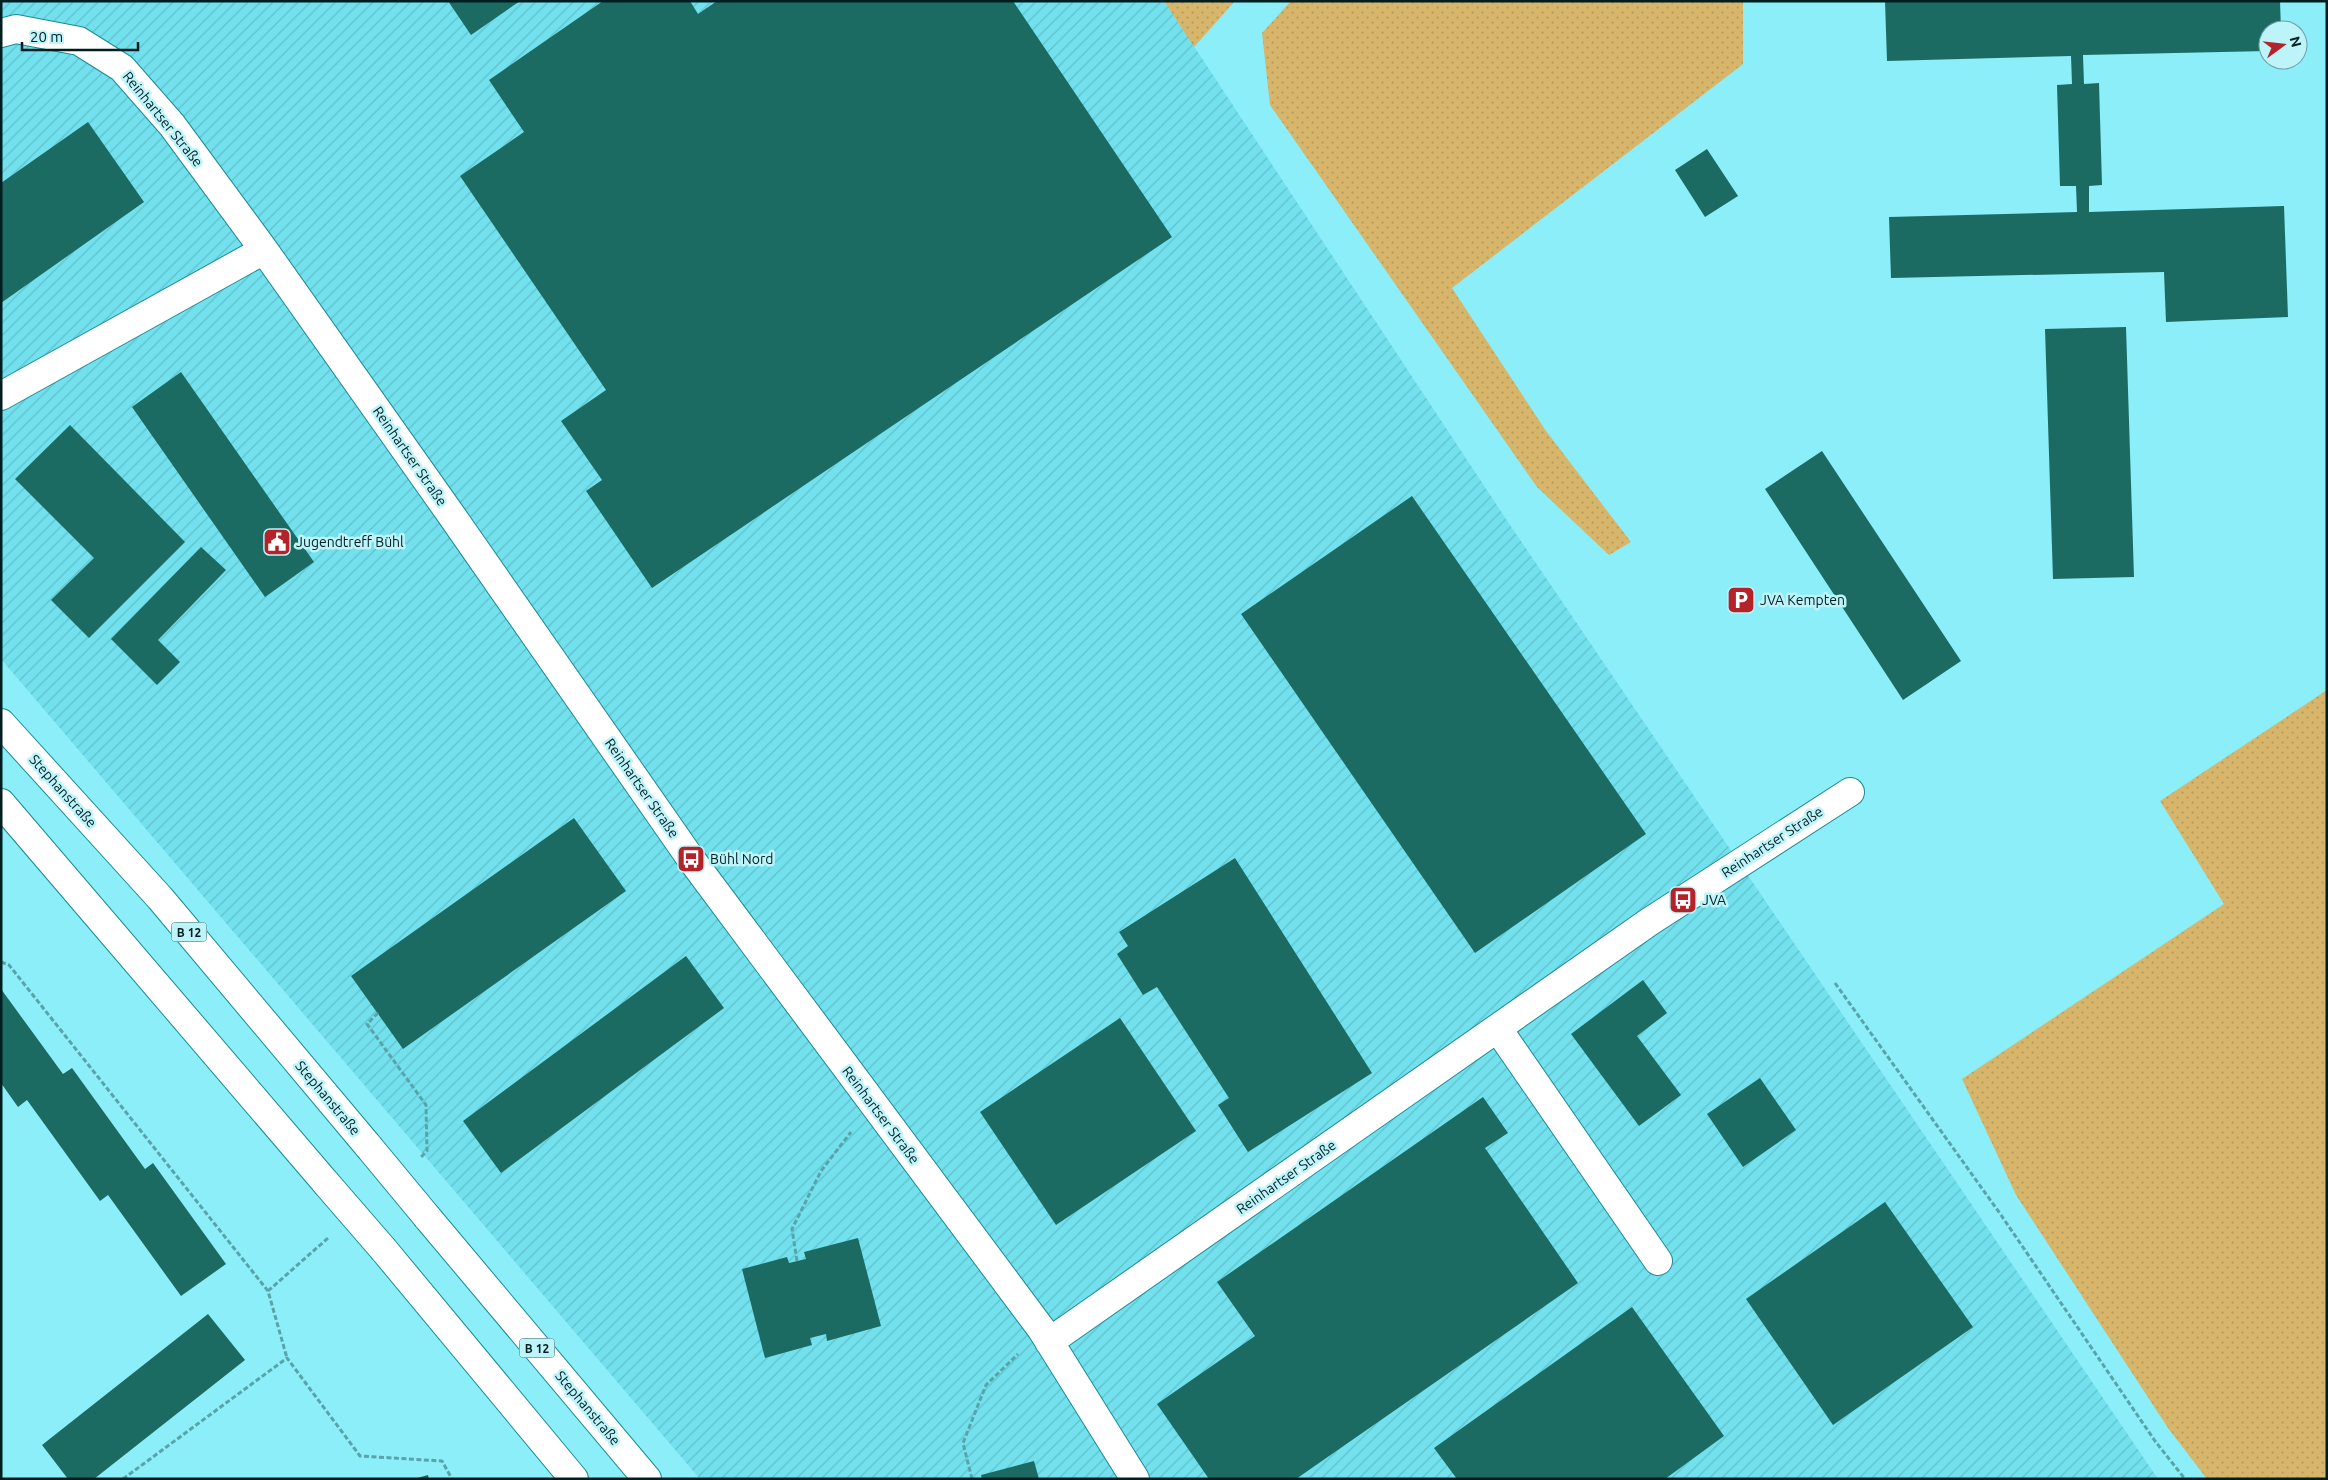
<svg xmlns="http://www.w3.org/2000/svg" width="2328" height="1480" font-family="Ubuntu,sans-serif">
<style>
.industrial{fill:url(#industrial-furrows)}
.grass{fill:url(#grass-dots)}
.building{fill:#1c6b63}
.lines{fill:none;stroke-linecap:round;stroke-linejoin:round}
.minor-casing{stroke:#1a8b96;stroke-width:30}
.major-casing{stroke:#1a8b96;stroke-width:30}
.path{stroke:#59a3ab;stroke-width:3;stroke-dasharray:5 2.5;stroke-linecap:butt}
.minor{stroke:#fff;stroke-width:28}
.major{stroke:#fff;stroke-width:28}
.major-bridge-casing{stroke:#1a8b96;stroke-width:30;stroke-linecap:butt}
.major-bridge{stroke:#fff;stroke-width:28}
.labels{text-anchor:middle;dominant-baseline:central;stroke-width:5;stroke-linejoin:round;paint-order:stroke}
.shield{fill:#bdf4fa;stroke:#395e61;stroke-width:1}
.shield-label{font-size:12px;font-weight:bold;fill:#001d20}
.street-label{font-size:14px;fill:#001d20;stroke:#bdf4fa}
.poi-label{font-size:14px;fill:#001d20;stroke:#bdf4fa;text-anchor:start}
</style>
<defs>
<pattern id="industrial-furrows" width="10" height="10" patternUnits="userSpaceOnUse" patternTransform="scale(1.25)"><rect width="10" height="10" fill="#72e1ed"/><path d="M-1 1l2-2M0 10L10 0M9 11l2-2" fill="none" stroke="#61c1cb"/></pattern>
<pattern id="grass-dots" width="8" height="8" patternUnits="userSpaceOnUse" patternTransform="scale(1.25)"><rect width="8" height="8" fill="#d7b56b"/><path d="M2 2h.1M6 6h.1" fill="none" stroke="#b79b5c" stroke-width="1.8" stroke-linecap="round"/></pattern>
</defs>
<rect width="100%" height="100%" fill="#8beef9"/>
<path class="industrial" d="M1 1H1164L1510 525 2158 1479H700L1 659Z"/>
<path class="grass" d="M1164 1H1235L1194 47Z
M1291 1H1743V64L1452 288 1546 431 1631 542 1609 555 1537 487 1270 105 1262 33Z
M2327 690V1479H2207L2168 1428 2016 1195 1962 1079 2224 904 2160 801Z"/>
<path class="building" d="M448 1H520L471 35Z
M603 1H690L698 14 717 1H1013L1172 237 652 588 586 491 602 480 561 421 606 390 460 176 524 132 489 80Z
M1885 1H2280L2281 30H2268V51L2083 55 2084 84 2099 83 2102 185 2089 186V212L2284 206 2288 317 2166 322 2164 272 1891 278 1889 217 2077 212 2076 186H2060L2057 85 2072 84 2071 56 1887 61Z
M88 122 144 202 1 303V183Z
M1707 149 1738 196 1705 217 1675 170Z
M2126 327 2134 577 2053 579 2045 329Z
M181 372 314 562 265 597 132 407Z
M70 425 185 542 89 638 51 600 94 558 15 479Z
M1822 451 1961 661 1903 700 1765 489Z
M1412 496 1646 834 1475 953 1241 614Z
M201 547 226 570 158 640 180 662 157 685 111 639Z
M574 818 626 891 403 1049 351 976Z
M1235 858 1372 1073 1248 1152 1218 1105 1229 1098 1157 987 1143 995 1117 954 1128 946 1119 932Z
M686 956 724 1008 501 1173 463 1121Z
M1643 980 1667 1013 1637 1036 1681 1095 1639 1126 1571 1034Z
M1 989 63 1074 72 1068 145 1169 153 1163 226 1264 181 1296 108 1195 100 1201 27 1100 18 1107 1 1083Z
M1120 1018 1196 1131 1056 1225 980 1112Z
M1760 1078 1796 1130 1743 1167 1707 1114Z
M1483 1097 1508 1133 1485 1148 1578 1283 1296 1479H1209L1157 1404 1255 1336 1217 1282Z
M1885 1202 1973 1327 1833 1425 1746 1299Z
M858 1238 881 1326 827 1341 826 1334 810 1338 812 1345 765 1358 742 1269 787 1257 789 1263 806 1259 804 1252Z
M1632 1307 1724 1436 1665 1479H1457L1434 1448Z
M208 1314 245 1360 94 1479H68L42 1445Z
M1034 1461 1039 1479H982L981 1475Z
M428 1475 429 1479H417V1478Z"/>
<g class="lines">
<defs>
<path id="minor" d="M1 33 16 29 79 41 122 68 172 125 264 250 452 516 691 859 1042 1330 1135 1479
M1 396 264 250
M1498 1029 1658 1261
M1049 1342 1649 922 1850 792"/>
<path id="major" d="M1 723 160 898 369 1147
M1 803 326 1183
M427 1217 647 1479
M384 1250 574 1479"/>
</defs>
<use href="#minor" class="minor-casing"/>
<use href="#major" class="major-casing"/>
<path class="path" d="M1 962 9 965 268 1291 287 1358
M1835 983 2001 1215 2155 1441 2185 1479
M378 1013 367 1024 426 1105 427 1151 421 1157
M797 1261 792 1229 821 1171 851 1132
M268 1291 328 1238
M123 1479 287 1358 360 1456 442 1461 452 1479
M972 1479 963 1443 986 1385 1018 1354"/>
<use href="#minor" class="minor"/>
<use href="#major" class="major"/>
<defs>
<path id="major-bridge" d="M369 1147 427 1217
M326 1183 384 1250"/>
</defs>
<use href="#major-bridge" class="major-bridge-casing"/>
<use href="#major-bridge" class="major-bridge"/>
</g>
<defs>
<symbol id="civic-square" viewBox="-11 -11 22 22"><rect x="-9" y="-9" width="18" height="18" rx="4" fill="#b42329" stroke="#bdf4fa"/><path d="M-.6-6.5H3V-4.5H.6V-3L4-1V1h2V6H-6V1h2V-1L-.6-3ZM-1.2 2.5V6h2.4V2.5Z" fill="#fff"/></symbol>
<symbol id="parking-square" viewBox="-11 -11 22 22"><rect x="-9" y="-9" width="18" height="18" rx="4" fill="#b42329" stroke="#bdf4fa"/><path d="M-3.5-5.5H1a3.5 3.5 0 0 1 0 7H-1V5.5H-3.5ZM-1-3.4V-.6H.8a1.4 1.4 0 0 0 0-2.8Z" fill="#fff"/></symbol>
<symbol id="bus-square" viewBox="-11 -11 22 22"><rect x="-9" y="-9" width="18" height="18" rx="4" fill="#b42329" stroke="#bdf4fa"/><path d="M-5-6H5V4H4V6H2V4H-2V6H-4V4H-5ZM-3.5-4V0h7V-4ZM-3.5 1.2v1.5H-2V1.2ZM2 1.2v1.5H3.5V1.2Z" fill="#fff"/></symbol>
</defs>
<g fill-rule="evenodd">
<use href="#civic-square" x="261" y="526" width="32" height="32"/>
<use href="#parking-square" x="1725" y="584" width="32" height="32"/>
<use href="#bus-square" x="675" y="843" width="32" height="32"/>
<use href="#bus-square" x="1667" y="884" width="32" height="32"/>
</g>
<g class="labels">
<g class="shield">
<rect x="171.5" y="922.5" width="35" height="19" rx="4"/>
<rect x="519.5" y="1338.5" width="35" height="19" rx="4"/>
</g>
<g class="shield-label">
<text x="189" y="932">B 12</text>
<text x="537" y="1348">B 12</text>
</g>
<g class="street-label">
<text transform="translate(163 119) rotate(51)">Reinhartser Straße</text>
<text transform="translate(410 456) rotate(55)">Reinhartser Straße</text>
<text transform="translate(642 788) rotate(55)">Reinhartser Straße</text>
<text transform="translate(63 791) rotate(48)">Stephanstraße</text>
<text transform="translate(1772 842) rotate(-33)">Reinhartser Straße</text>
<text transform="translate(328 1098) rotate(50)">Stephanstraße</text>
<text transform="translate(881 1115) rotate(53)">Reinhartser Straße</text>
<text transform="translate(1286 1177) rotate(-35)">Reinhartser Straße</text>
<text transform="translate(588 1408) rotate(50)">Stephanstraße</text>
</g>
<g class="poi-label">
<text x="296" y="542">Jugendtreff Bühl</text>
<text x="1760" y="600">JVA Kempten</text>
<text x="710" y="859">Bühl Nord</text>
<text x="1702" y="900">JVA</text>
</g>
</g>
<rect width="2328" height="1480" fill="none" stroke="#001d20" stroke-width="5"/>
<g transform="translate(2283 45) rotate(75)"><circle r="24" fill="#bdf4fa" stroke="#719ea3"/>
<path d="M0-4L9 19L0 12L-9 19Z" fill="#b42329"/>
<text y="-8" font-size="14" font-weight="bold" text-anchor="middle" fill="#001d20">N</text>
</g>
<path d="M22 42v8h116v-8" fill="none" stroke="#001d20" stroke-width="2.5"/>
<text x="30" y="42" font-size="15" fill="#001d20" stroke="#bdf4fa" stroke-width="4" paint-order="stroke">20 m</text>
</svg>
